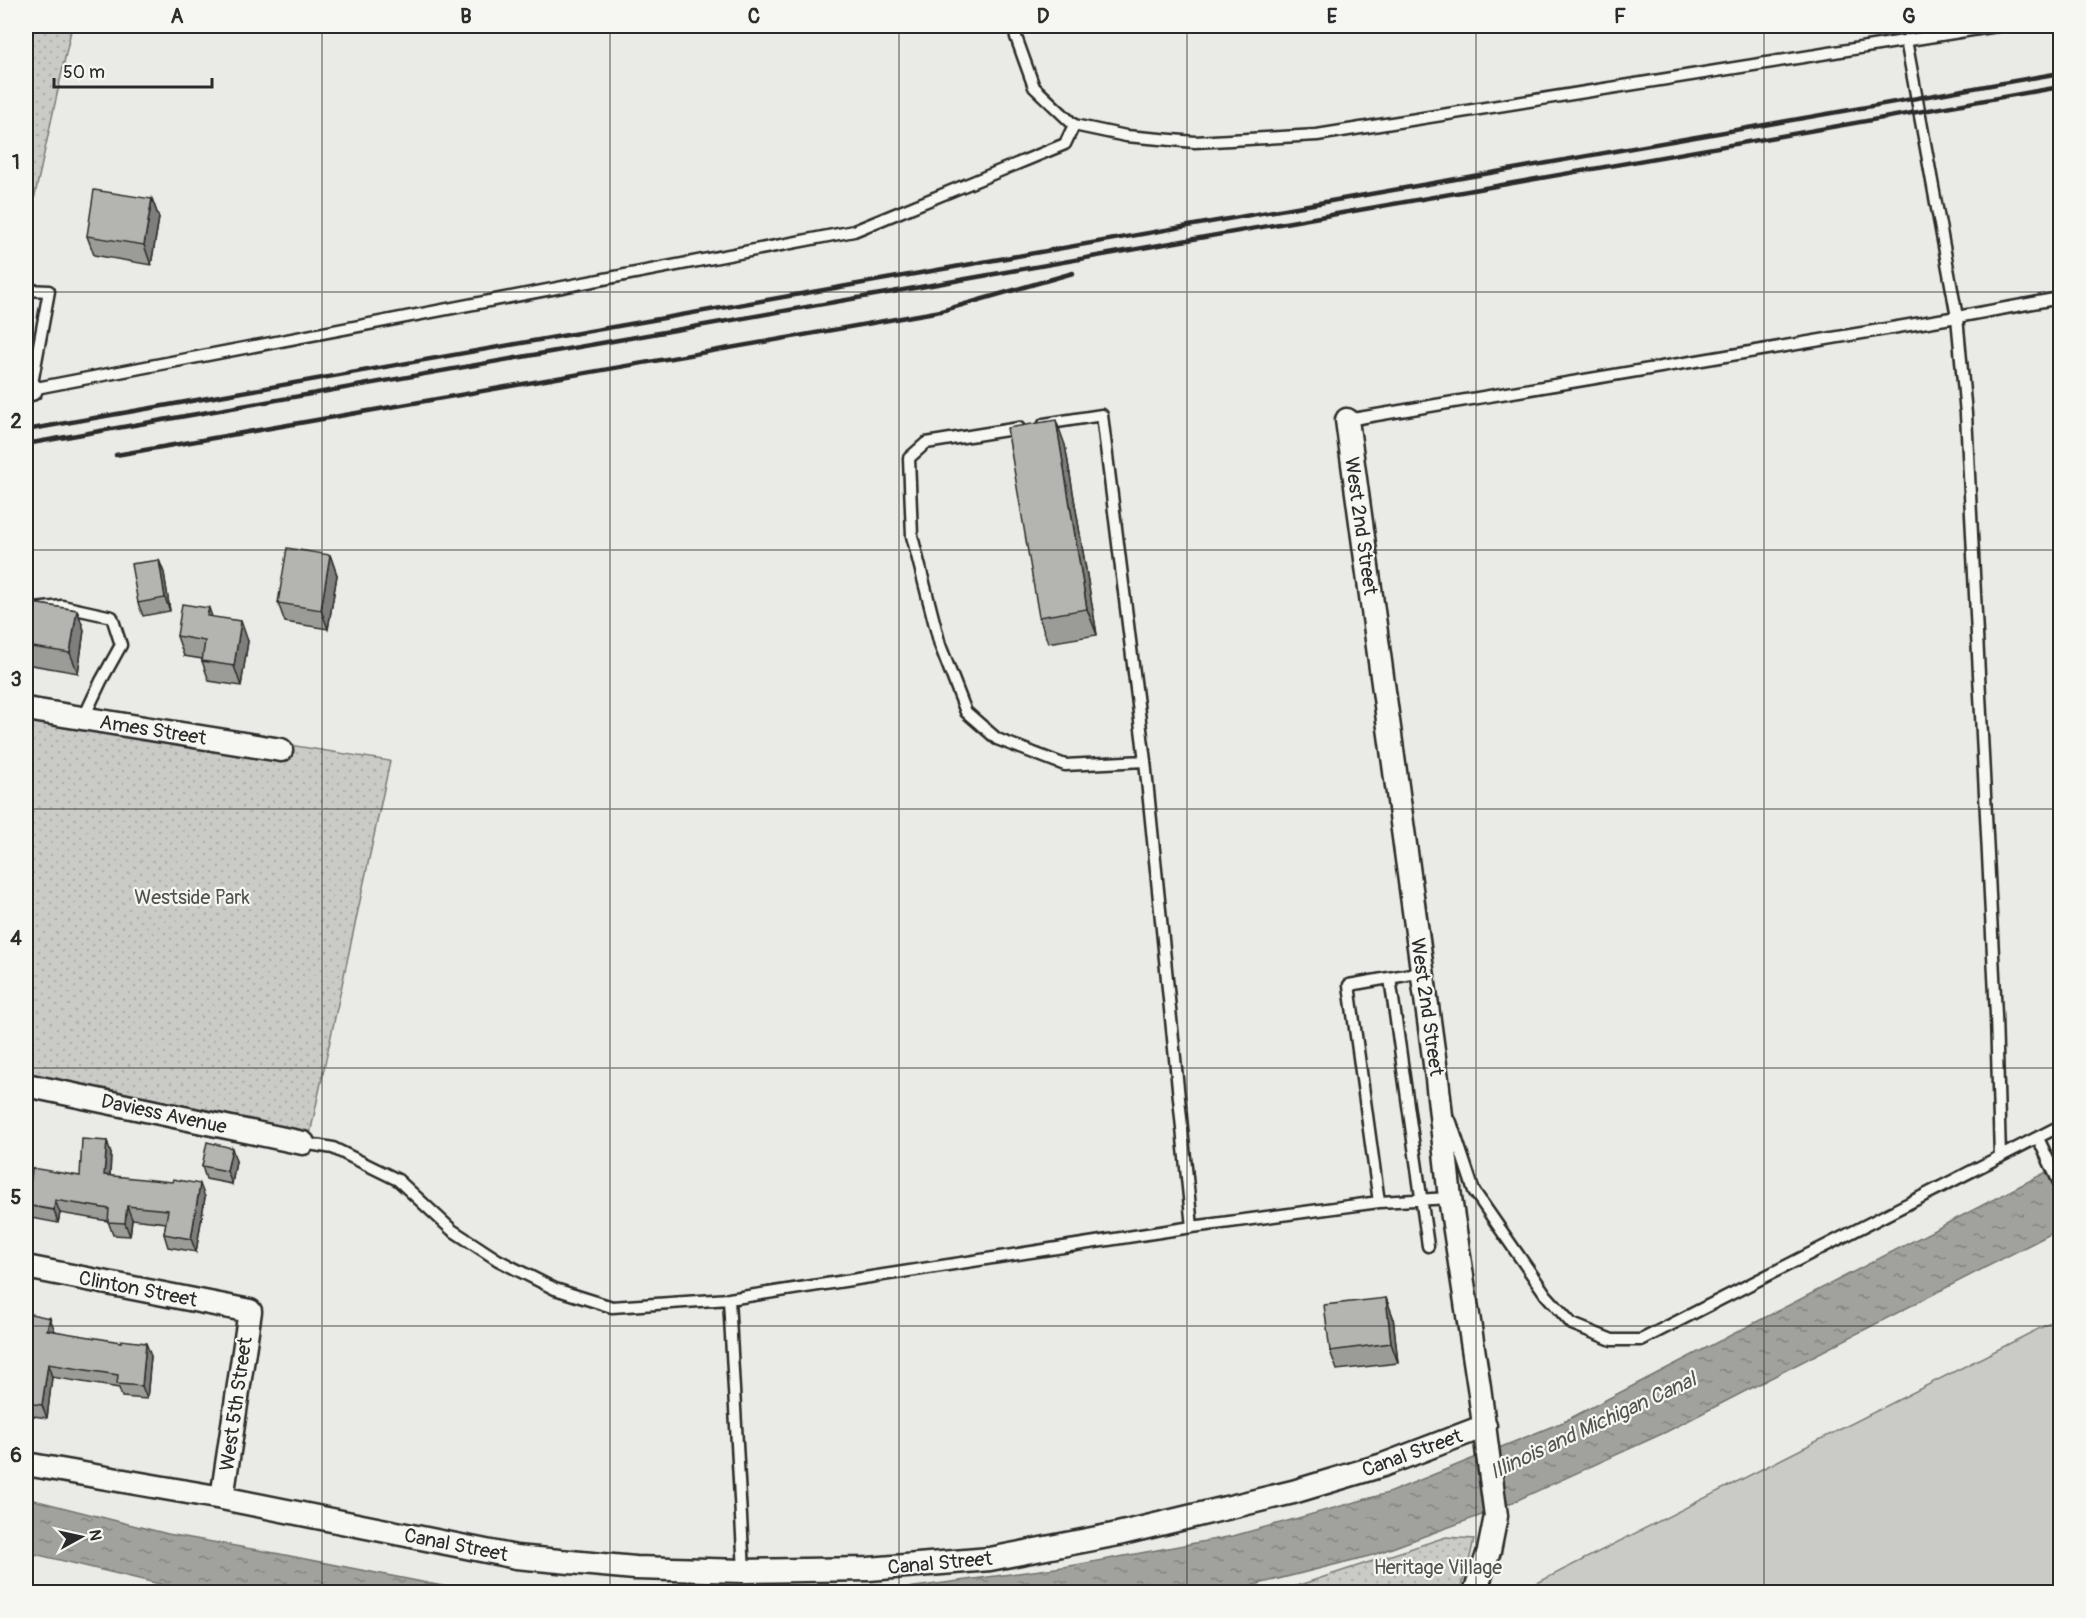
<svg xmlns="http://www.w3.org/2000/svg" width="2086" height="1618" font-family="Pangolin,sans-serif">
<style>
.grass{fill:#cacac7;stroke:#7a7a79;stroke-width:1.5}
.park{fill:url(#park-dots);stroke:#7a7a79;stroke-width:1.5}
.water{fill:url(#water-ripples);stroke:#727270;stroke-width:1.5}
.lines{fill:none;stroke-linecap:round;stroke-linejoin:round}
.service-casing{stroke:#2b2b2b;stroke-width:15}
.minor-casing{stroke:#2b2b2b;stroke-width:27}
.service{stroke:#f6f6f2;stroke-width:10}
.minor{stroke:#f6f6f2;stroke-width:22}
.rail{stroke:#2b2b2b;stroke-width:4.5}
.wall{fill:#9b9b98;stroke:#2b2b2b;stroke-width:1.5}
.shaded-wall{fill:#7e7e7c;stroke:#2b2b2b;stroke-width:1.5}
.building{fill:#b4b4b1;stroke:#2b2b2b;stroke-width:1.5}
.grid{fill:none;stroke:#2b2b2b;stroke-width:1.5;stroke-opacity:0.55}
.labels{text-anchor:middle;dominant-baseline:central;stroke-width:4.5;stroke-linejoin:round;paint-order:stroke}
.street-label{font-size:20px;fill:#2b2b2b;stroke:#f6f6f2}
.park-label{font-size:20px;fill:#535352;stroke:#f6f6f2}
.water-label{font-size:21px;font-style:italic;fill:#545453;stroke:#f6f6f2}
.neatline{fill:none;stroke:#2b2b2b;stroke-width:2}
.grid-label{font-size:20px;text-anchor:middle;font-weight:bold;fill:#2b2b2b}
</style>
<defs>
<pattern id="park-dots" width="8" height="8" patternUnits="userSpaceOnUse" patternTransform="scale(1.5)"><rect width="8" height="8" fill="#cacac7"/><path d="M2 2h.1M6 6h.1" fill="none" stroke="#aeaeab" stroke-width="1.8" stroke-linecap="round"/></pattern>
<pattern id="water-ripples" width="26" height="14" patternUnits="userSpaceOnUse" patternTransform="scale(1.5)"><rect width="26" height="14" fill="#a1a19e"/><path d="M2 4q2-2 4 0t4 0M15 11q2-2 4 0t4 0" fill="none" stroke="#838381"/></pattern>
</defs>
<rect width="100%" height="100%" fill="#eaeae6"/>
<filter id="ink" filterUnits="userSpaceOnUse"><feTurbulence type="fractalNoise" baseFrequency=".0167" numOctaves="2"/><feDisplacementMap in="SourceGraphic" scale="12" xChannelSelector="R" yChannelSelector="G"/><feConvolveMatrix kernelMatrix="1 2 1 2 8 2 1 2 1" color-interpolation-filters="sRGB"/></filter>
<g filter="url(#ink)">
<path class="grass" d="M2060 1318V1592H1531L1535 1584Z"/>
<path class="park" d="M26 26H72L26 236Z
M26 703 390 761 310 1134 26 1074Z
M1446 1537 1474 1539 1468 1566 1459 1592H1278Z"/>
<path class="water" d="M2060 1165V1229L1666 1432 1498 1509 1373 1555 1227 1592H878L1070 1566 1233 1536 1388 1493 1563 1422Z
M26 1498 168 1534 280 1554 473 1592H193L26 1552Z"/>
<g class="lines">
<defs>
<path id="service" d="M1014 26 1016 37 1034 87 1074 125 1126 136 1195 142 1317 135 1997 26
M1906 40 1957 317 1966 414 1996 1015 2000 1157
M26 290 49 291 31 389 854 231 1065 144 1074 125
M1347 420 1957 317 2060 298
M1044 424 1102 415 1145 761 1192 1227
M1019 428 926 443 909 458 912 536 940 645 966 712 997 739 1065 765 1145 761
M26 610 62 606 112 617 121 645 101 681 83 719
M1390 978 1428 1246
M1451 1122 1474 1191 1546 1295 1572 1324 1612 1340H1641L2060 1126
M2038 1138 2060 1185
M303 1143 333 1148 398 1180 452 1230 498 1260 555 1289 612 1307 729 1299 1192 1227 1379 1202 1450 1198
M1379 1202 1349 985 1423 972
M729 1299 744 1571"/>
<path id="minor" d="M26 390 31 389
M1347 420 1437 1079 1450 1198 1479 1387 1496 1516 1489 1551 1475 1592
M26 709 281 750
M26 1085 303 1143
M26 1267 250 1311 222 1498
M26 1464 222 1498 516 1557 635 1568 744 1571 869 1569 990 1559 1118 1534 1293 1492 1383 1465 1485 1426"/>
</defs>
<use href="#service" class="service-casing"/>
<use href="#minor" class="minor-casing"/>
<use href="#service" class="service"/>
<use href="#minor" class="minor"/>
<path class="rail" d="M26 430 2060 73
M26 444 2060 87
M116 455 941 311 1073 273"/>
</g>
<path class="wall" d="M152 199 159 218 151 265 94 255 87 236Z
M1065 445 1097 635 1048 643 1039 617Z
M330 555 337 575 328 629 285 622 278 603Z
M159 560 164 573 170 611 143 616 138 603Z
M26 602 77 610 84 630 78 673 26 664Z
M212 617 248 641 241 686 209 681 202 661V659L184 656 177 636Z
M107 1141 111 1154 110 1176 205 1197 196 1252 168 1247 164 1234 166 1223 132 1219 130 1236 113 1235 108 1221 60 1213 58 1223 26 1217V1179H31L80 1176Z
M236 1161 232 1184 206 1179 202 1166Z
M1386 1298 1393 1317 1398 1363 1337 1370 1330 1351Z
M26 1313 55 1331 151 1356 147 1399 122 1397 119 1388 52 1377 47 1418 26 1415Z"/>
<path class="shaded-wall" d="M152 199 159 218 151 265 144 245Z
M1056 420 1065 445 1097 635 1087 609Z
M330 555 337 575 328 629 321 610Z
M159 560 164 573 170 611 165 598Z
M209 608 216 628 207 616Z
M77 610 84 630 78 673 70 653Z
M241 621 248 641 241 686 234 666Z
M107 1141 111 1154 109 1188 104 1175Z
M232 1148 236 1161 232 1184 227 1171Z
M200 1184 205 1197 196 1252 191 1239Z
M55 1200 60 1213 58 1223 54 1210Z
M127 1206 132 1219 130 1236 125 1223Z
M1386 1298 1393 1317 1398 1363 1391 1343Z
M50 1318 55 1331 47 1330Z
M146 1343 151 1356 147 1399 142 1386Z
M48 1364 52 1377 47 1418 42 1405Z"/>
<path class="building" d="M94 190 152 199 144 245 87 236Z
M1056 420 1087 609 1039 617 1007 428Z
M287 548 330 555 321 610 278 603Z
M159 560 165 598 138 603 131 564Z
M26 602 77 610 70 653 26 646Z
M182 604 209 608 207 616 241 621 234 666 202 661 205 641 177 636Z
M82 1139 107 1141 104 1175 172 1182 173 1179 200 1184 191 1239 164 1234 168 1210 127 1206 125 1223 108 1222 109 1209 55 1200 54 1210 26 1205V1179H31L32 1168 80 1176Z
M207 1142 232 1148 227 1171 202 1166Z
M1386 1298 1391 1343 1330 1351 1324 1305Z
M26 1313 50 1318 47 1330 121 1342V1340L146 1343 142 1386 117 1384 118 1375 48 1364 42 1405 26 1403Z
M26 1587 55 1592 26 1593Z"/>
</g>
<path class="grid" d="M322 26V1592M610 26V1592M899 26V1592M1187 26V1592M1476 26V1592M1764 26V1592M26 292H2060M26 550H2060M26 809H2060M26 1068H2060M26 1326H2060"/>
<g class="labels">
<g class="street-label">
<text transform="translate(1361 526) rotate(82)">West 2nd Street</text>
<text transform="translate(153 730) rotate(9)">Ames Street</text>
<text transform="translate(1427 1007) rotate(82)">West 2nd Street</text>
<text transform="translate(164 1114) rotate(12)">Daviess Avenue</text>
<text transform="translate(138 1289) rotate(11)">Clinton Street</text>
<text transform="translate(236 1404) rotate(-82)">West 5th Street</text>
<text transform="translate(1412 1453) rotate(-20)">Canal Street</text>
<text transform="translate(456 1545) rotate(11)">Canal Street</text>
<text transform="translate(940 1563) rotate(-5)">Canal Street</text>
</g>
<g class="park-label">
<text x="192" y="897">Westside Park</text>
<text x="1438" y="1567">Heritage Village</text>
</g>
<g class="water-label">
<text transform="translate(1593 1426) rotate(-25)">Illinois and Michigan Canal</text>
</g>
</g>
<rect width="2086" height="1618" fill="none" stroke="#f6f6f2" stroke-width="66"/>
<g transform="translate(81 1537) rotate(82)" stroke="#f6f6f2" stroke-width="4.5" paint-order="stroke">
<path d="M0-4.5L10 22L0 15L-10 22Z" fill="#2b2b2b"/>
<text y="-9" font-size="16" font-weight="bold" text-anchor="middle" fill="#2b2b2b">N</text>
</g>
<path d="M54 78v9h158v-9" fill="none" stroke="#2b2b2b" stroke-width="3"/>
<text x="63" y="78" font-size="18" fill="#2b2b2b" stroke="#f6f6f2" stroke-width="4.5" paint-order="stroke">50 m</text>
<rect x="33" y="33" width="2020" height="1552" class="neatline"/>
<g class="grid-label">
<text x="177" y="23">A</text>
<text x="466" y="23">B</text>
<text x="754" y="23">C</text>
<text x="1043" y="23">D</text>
<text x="1332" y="23">E</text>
<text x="1620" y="23">F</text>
<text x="1909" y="23">G</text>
<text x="16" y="169">1</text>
<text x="16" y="428">2</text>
<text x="16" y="686">3</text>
<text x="16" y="945">4</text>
<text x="16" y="1204">5</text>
<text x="16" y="1462">6</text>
</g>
</svg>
